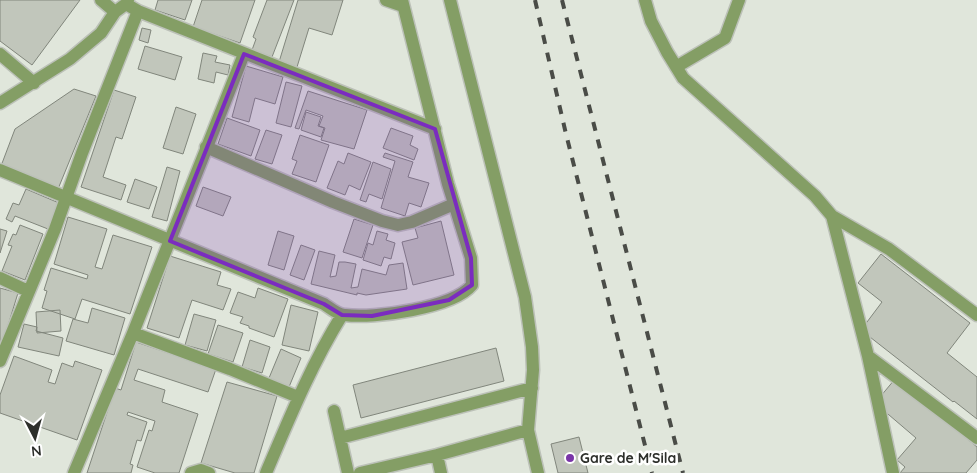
<svg xmlns="http://www.w3.org/2000/svg" width="977" height="473" font-family="Quicksand,sans-serif">
<style>
.building{fill:#c1c6bb;stroke:#81867c}
.lines{fill:none;stroke-linecap:round;stroke-linejoin:round}
.minor-casing{stroke:#bcc1b8;stroke-width:15}
.minor{stroke:#849e65;stroke-width:12}
.rail{stroke:#4a4c47;stroke-width:4;stroke-dasharray:9 9;stroke-linecap:butt}
.marked{fill:#7b2cbf;fill-opacity:0.2;stroke:#7b2cbf;stroke-width:4;stroke-linejoin:round}
.poi-dot{fill:#7a35a8;stroke:#fff;stroke-width:2}
.labels{text-anchor:middle;dominant-baseline:central;stroke-width:5;stroke-linejoin:round;paint-order:stroke}
.poi-label{font-size:14px;font-weight:bold;fill:#2d2f2b;stroke:#fff;text-anchor:start}
</style>
<rect width="100%" height="100%" fill="#e0e6db"/>
<path class="building" d="M0 0H80L32 65 0 41Z
M158 0H192L185 20 155 10Z
M202 0H255L240 43 193 27Z
M267 0H294L272 57 252 50 256 39 253 37Z
M298 0H343L332 35 309 28 297 67 279 62Z
M142 28 151 30 148 43 139 40Z
M145 46 182 57 175 80 138 69Z
M203 53 217 56 215 62 230 65 228 75 216 72 214 83 198 79Z
M246 66 283 77 275 104 255 98 249 122 232 117Z
M286 82 302 86 291 127 276 123Z
M74 89 96 96 58 189 1 166 15 129Z
M114 90 136 97 122 139 116 137 103 177 126 185 121 200 81 187Z
M308 91 367 110 354 149 321 140 325 128 319 126 323 116 306 110 299 129 295 128Z
M176 107 196 114 183 154 163 148Z
M306 112 321 117 318 126 324 128 321 137 301 130Z
M227 118 260 130 251 156 218 144Z
M391 128 413 136 410 145 418 149 414 160 383 148Z
M266 130 282 135 272 164 255 159Z
M300 135 329 145 316 182 292 174 297 161 292 159Z
M348 153 371 162 360 190 349 185 345 195 327 188 338 161 344 164Z
M385 153 413 162 408 177 429 183 421 207 409 203 405 216 381 208 395 161 383 157Z
M373 162 391 169 382 199 369 194 366 202 360 200Z
M167 167 180 171 167 221 152 217Z
M135 179 157 187 149 209 127 202Z
M203 187 231 197 223 216 196 206Z
M26 189 59 203 48 229 15 216 12 222 6 219 13 203 19 205Z
M68 217 107 229 95 267 102 269 113 235 152 247 130 314 82 299 75 319 42 308 47 291 44 290 51 268 87 279 88 275 54 264Z
M354 219 373 225 362 258 343 252Z
M441 221 454 275 413 285 402 242 418 238 415 228Z
M20 225 43 234 25 280 2 271 12 246 8 245 13 234 16 235Z
M0 229 7 231 0 253Z
M278 231 294 236 284 270 268 265Z
M377 231 388 234 386 240 395 243 391 259 384 257 381 266 363 260 368 243 373 245Z
M301 245 315 250 304 280 290 275Z
M319 251 335 255 330 277 336 276 339 262H345L356 264 351 288 358 287 362 269 386 275 389 265 403 263 407 289 366 295 357 293V295L311 284Z
M881 254 970 323 947 353 977 377V419L954 401 953 402 861 330 882 302 858 283Z
M170 256 221 272 217 285 231 289 223 310 192 300 179 338 147 328Z
M0 288 18 293 2 345 0 344Z
M258 288 288 299 274 337 249 328V326L240 323 243 317 230 313 238 292 255 298Z
M291 305 318 312 309 351 282 345Z
M92 308 125 318 114 355 66 341 73 319 88 323Z
M60 310 61 331 37 333 36 312Z
M194 314 216 320 207 351 185 345Z
M24 324 37 327 36 331 63 338 59 356 18 347Z
M218 325 243 333 233 362 208 354Z
M250 340 270 347 262 373 242 367Z
M136 342 216 369 208 392 138 369 134 380 165 390 162 402 198 414 179 473H155L137 467 149 430 152 431 155 421 128 412 127 415 147 422 141 441 137 440 130 464 133 465 131 473H87L115 388 121 390Z
M496 348 504 381 361 418 353 385Z
M281 349 301 358 289 387 269 378Z
M14 356 52 370 48 382 55 384 62 363 73 367 75 361 102 370 77 440 0 413V395Z
M895 379 977 447V460L966 473H900L905 467 897 460 916 438 875 403Z
M227 382 277 396 254 473H235L201 463Z
M579 437 588 473H558L551 444Z"/>
<g class="lines">
<defs>
<path id="minor" d="M101 0 115 12
M386 0 403 6
M450 0 525 297 532 347 533 370 528 430 538 473
M645 0 651 21 667 52 683 78 815 196 832 216 868 356 893 473
M126 4 138 11 435 129
M0 54 34 83
M676 67 725 38 739 0
M0 103 70 59 101 33 115 12 126 4 128 0
M206 147 333 202 382 221 398 225 412 222 454 204
M0 170 324 304C330 308 338 315 345 315 374 319 453 308 472 285L471 258 448 184 402 0
M832 216 889 249 977 315
M0 278 28 291
M133 333 230 369 298 397
M868 356 977 438
M0 361 55 229 82 153 138 11
M334 411 348 473
M340 438 532 388
M437 455 441 473
M74 473 133 333 244 54
M191 473 201 470 209 473
M266 473C289 419 311 365 342 315
M360 473 437 455 528 430"/>
</defs>
<use href="#minor" class="minor-casing"/>
<use href="#minor" class="minor"/>
<path class="rail" d="M535 0 566 134 652 473
M562 0 683 473"/>
</g>
<path class="marked" d="M244 54 435 129 471 258 472 285 449 300 372 316 342 315 324 304 170 241Z"/>
<circle class="poi-dot" cx="570" cy="458" r="5"/>
<g class="labels">
<g class="poi-label">
<text x="580" y="458">Gare de M'Sila</text>
</g>
</g>
<g transform="translate(35 438) rotate(174)" stroke="#ffffff" stroke-width="4" paint-order="stroke">
<path d="M0-4L9 19L0 12L-9 19Z" fill="#2d2f2b"/>
<text y="-8" font-size="14" font-weight="bold" text-anchor="middle" fill="#2d2f2b">N</text>
</g>
</svg>
